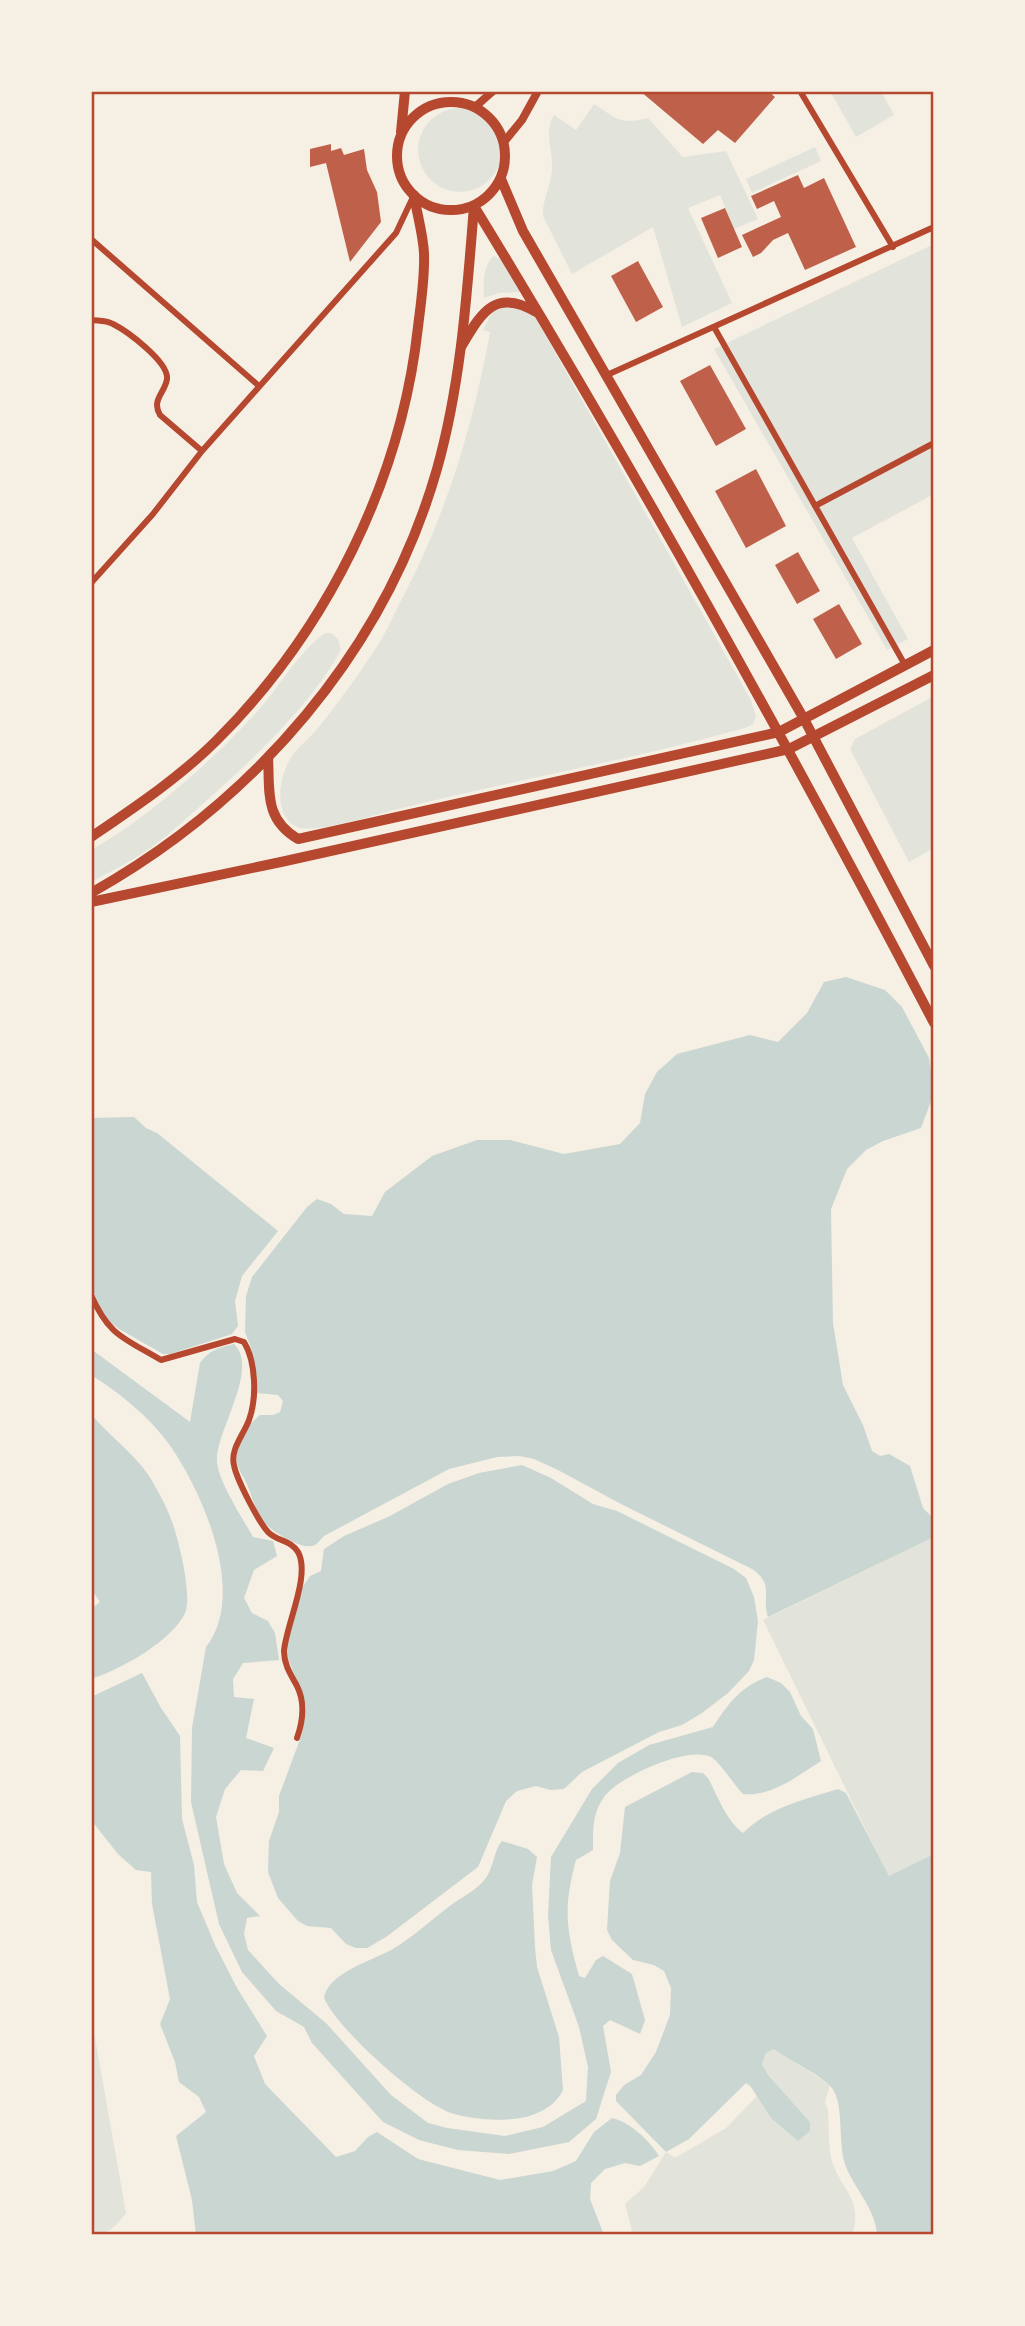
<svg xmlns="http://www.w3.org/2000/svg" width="1025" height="2326" font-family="Rubik,sans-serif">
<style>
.green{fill:#e2e4dc}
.water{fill:#c9d6d2}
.building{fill:#bf614a}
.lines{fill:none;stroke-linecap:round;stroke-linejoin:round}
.minor{stroke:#b5482f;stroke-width:6}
.tertiary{stroke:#b5482f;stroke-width:8}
.primary{stroke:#b5482f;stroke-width:10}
.trunk{stroke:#b5482f;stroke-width:10}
.neatline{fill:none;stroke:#b5482f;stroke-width:2.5}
</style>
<rect width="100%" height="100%" fill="#f6efe4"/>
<path class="green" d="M830 91H881L894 115 856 137Z
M594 104C618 119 619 125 648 118L683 157 726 151 758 219 734 229 720 195 688 208 732 303 682 327 653 227 572 274 543 216C542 198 553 183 552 165 552 146 544 132 554 115L576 130Z
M418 150a42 42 0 1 1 84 0a42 42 0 1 1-84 0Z
M815 147 821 161 752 193 746 179Z
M934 244V494L852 538 908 639 887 650 714 349Z
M494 256 501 260 521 292 499 293 484 298C483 284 483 264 494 256Z
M498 306 528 309 537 320 751 700 756 717 753 724 745 728C628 761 508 781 390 811 372 816 313 834 297 827 273 816 279 779 289 761 295 749 309 739 317 729 339 702 360 673 379 643 388 629 395 612 403 597 447 512 473 426 490 332L483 330 492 312Z
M325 633H331L338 639 341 650C311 706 245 767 197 809 180 824 162 841 143 853 126 864 108 873 91 882V850C145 820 212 761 254 715 278 690 296 654 325 633Z
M934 696V848L909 862 850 749 855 739Z
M934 1537V1854L889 1877 763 1620Z
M91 1994 92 2021 126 2213C117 2226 107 2235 91 2235Z
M774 2049 830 2085 825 2102 828 2110C829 2125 828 2151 833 2164 843 2192 863 2200 852 2235H633L625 2204 644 2187 666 2152 675 2158 726 2128 757 2096 771 2118 810 2122 768 2075 762 2064 766 2053Z"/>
<path class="water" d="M846 977 885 990 902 1007 929 1058 934 1093 921 1128 883 1141 866 1150 847 1169 831 1209 833 1323 843 1385 863 1425 872 1451 880 1456 889 1454 910 1466 923 1508 934 1519V1537L768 1617C761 1595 775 1585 752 1569L621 1504 558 1470 534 1459 519 1456 497 1457 449 1469 324 1536C321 1539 317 1545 312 1546 300 1549 271 1531 264 1522 255 1510 252 1495 246 1482 243 1476 238 1469 237 1462 235 1445 247 1425 260 1415H273L280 1412 283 1401 278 1395 256 1393 251 1348 245 1332 246 1296 252 1277 307 1207 317 1199 331 1204 344 1214 372 1216 385 1192 432 1156 477 1140H510L564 1154 620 1144 640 1123 645 1094 657 1072 677 1054 750 1035 778 1042 807 1013 824 982Z
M134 1117 146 1128 157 1133 278 1231 242 1276 235 1301 238 1326 232 1334 170 1354H163L119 1329 107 1319 101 1312 91 1284V1118Z
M234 1344C259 1368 219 1426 217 1457 215 1478 243 1518 253 1537L273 1541 277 1556 254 1570 244 1598 252 1613 268 1621 275 1633 279 1660 243 1663 233 1679 234 1697 254 1699 246 1738 274 1748 263 1771 241 1770 225 1789 216 1817 224 1864 237 1893 260 1916 247 1918 244 1934 248 1950 279 1984 326 2023 391 2095 428 2123 447 2128 505 2136 543 2127 586 2101 588 2067 579 2027 551 1950 548 1916 551 1857 592 1789 618 1763 649 1745 713 1727C728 1704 740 1687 767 1677L781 1683 790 1692 801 1716 813 1729 821 1761C797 1776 772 1797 743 1794 735 1786 720 1762 711 1757 688 1745 618 1777 604 1797 592 1814 593 1830 593 1850L576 1860C563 1908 566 1929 579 1976L585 1978 596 1960 603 1956 632 1974 645 2020 640 2034 610 2020 603 2026 611 2072 596 2119 569 2142 509 2154 458 2150 419 2140 383 2122 312 2043 304 2027 276 2011 242 1972 219 1924 191 1802 192 1728 206 1647C247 1595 204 1495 171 1447 151 1418 120 1393 91 1375V1349L190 1422 200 1363C209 1350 220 1347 234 1344Z
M91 1414C109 1436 133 1452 149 1476 157 1489 166 1505 171 1519 178 1536 193 1597 185 1613 172 1641 120 1670 91 1679V1609L100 1602 91 1589Z
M522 1465 551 1478 593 1504 617 1511 734 1569 746 1578 754 1597 758 1621 754 1660 749 1671 728 1693 702 1713 682 1725 659 1732 582 1772 564 1789 551 1790 536 1786 517 1791 506 1801 478 1867 386 1937 367 1948H356L346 1944 331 1928 307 1926 298 1921 278 1898 268 1872 269 1841 279 1812V1796L302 1734 306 1707 288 1658 287 1646 302 1588 310 1576 321 1571 324 1549 344 1536 390 1516 448 1484 479 1473Z
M142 1673 161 1708 180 1736 182 1819 194 1865 197 1902 215 1945 237 1988 267 2036 254 2056 265 2084 336 2157 355 2151 368 2137 377 2132 418 2159 500 2180 553 2171 576 2161 594 2132 612 2118C630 2122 650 2141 659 2156L640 2166 625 2163 605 2169 591 2183 590 2199 604 2235H196L192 2200 176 2136 206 2112 199 2097 179 2082 175 2062 160 2024 170 1999 152 1904 151 1872 136 1870 118 1854 91 1820V1697Z
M692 1772 703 1773 708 1778C718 1797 726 1820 743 1833 769 1807 804 1800 838 1789L846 1793 889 1876 934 1854V2235H877C876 2210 855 2189 846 2167 837 2143 845 2106 832 2088 823 2076 788 2060 774 2049L766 2053 762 2064 768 2075 810 2122V2131L798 2141 771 2118 751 2087 746 2083 689 2139 666 2152 616 2101V2095L624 2085 641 2075 656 2052 670 2015 671 1988 664 1971 654 1965 633 1960 612 1940 607 1930 610 1881 620 1853 625 1807Z
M502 1841 528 1849 537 1857 532 1885 535 1948 537 1967 559 2037 563 2090C557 2104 541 2113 526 2117 501 2122 475 2120 451 2113 419 2102 337 2029 324 1998 328 1973 371 1961 391 1950 412 1938 431 1920 451 1905 462 1897 477 1890 485 1879 494 1868 493 1852 502 1841Z"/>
<path class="building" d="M640 91H768L775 97 735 143 718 130 703 144Z
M331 144V151L341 148 344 155 364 149 367 170 377 192 381 222 350 262 326 163 310 167V149Z
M798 175 804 188 824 178 856 247 805 270 788 233 773 240 761 253 753 257 742 235 781 217 774 201 757 209 751 196Z
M725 208 742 247 718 258 701 218Z
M638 261 663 307 636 322 611 276Z
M710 365 746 429 716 446 680 381Z
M756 469 786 526 746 548 715 491Z
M798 552 820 591 797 604 775 565Z
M839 604 862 644 836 659 813 619Z"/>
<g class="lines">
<path class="minor" d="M800 91 893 247
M91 239 259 386
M91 320C99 321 106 320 113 324 127 331 169 362 167 379 165 393 151 400 160 415L202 451
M714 327 905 665
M607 375 934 227
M815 506 934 443
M91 583 153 514 202 451 396 233 413 197
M91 1295C109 1336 124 1338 161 1360L235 1339 244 1342C256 1362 257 1398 249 1420 244 1434 230 1449 234 1465 236 1478 258 1521 268 1532 276 1541 291 1540 298 1552 311 1575 286 1625 284 1651 284 1665 291 1675 297 1686 305 1702 303 1721 297 1738"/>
<path class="tertiary" d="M475 107 493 91
M504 142 522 120 538 91"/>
<path class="primary" d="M268 757C270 792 264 819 298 839L779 732 934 650
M91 837C135 807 180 777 217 740 327 630 401 481 418 327 421 302 425 277 424 253 423 234 417 214 414 195
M91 893C255 801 385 651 437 469 461 384 467 294 474 206
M91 902 281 862 789 749 934 675"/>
<path class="trunk" d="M397 156a54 54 0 1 1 108 0a54 54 0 1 1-108 0Z
M401 132 405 91
M501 179 523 231 804 719 934 966
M474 206C637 473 789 746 934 1023
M461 347C482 312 495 287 538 313"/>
</g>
<rect width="1025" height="2326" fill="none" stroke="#f6efe4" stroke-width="186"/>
<rect x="93" y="93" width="839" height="2140" class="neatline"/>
</svg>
